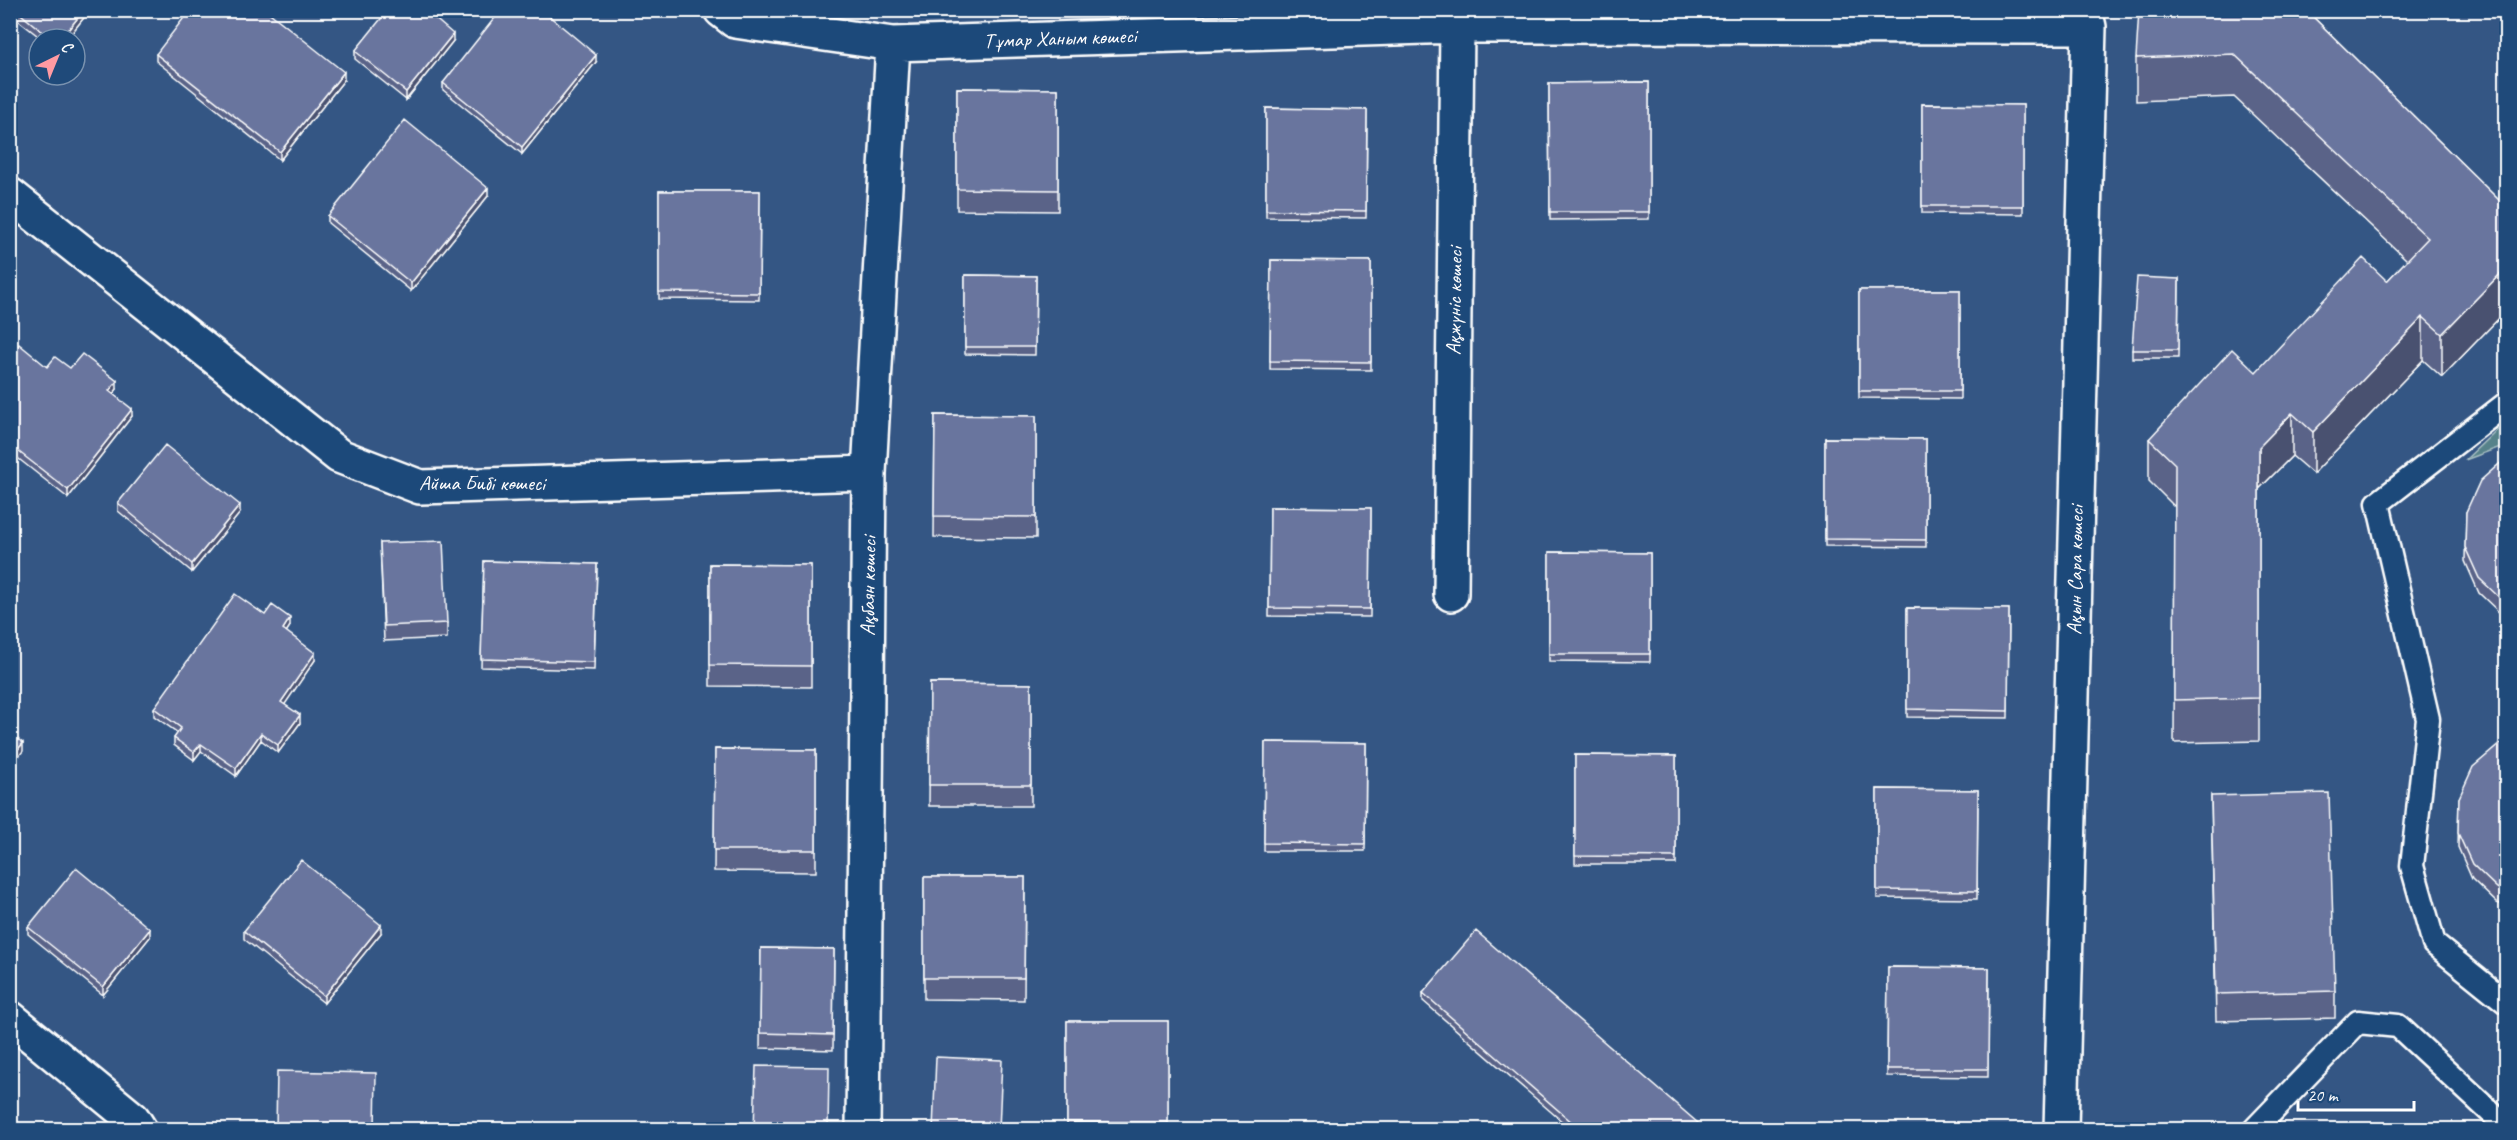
<svg xmlns="http://www.w3.org/2000/svg" width="2517" height="1140" font-family="Caveat,sans-serif">
<style>
.green{fill:#56828a;stroke:#aac0c4;stroke-width:1.5}
.lines{fill:none;stroke-linecap:round;stroke-linejoin:round}
.service-casing{stroke:#fff;stroke-width:27}
.minor-casing{stroke:#fff;stroke-width:38}
.service{stroke:#1f4a7a;stroke-width:22}
.minor{stroke:#1f4a7a;stroke-width:33}
.wall{fill:#5a6488;stroke:#fff;stroke-width:1.5}
.shaded-wall{fill:#4a516f;stroke:#fff;stroke-width:1.5}
.building{fill:#69749e;stroke:#fff;stroke-width:1.5}
.labels{text-anchor:middle;dominant-baseline:central;stroke-width:4.5;stroke-linejoin:round;paint-order:stroke}
.street-label{font-size:21px;fill:#fff;stroke:#1f4a7a}
</style>
<rect width="100%" height="100%" fill="#345684"/>
<filter id="ink" filterUnits="userSpaceOnUse"><feTurbulence type="fractalNoise" baseFrequency=".0167" numOctaves="2"/><feDisplacementMap in="SourceGraphic" scale="12" xChannelSelector="R" yChannelSelector="G"/><feConvolveMatrix kernelMatrix="1 2 1 2 8 2 1 2 1" color-interpolation-filters="sRGB"/></filter>
<g filter="url(#ink)">
<path class="green" d="M2506 421V445L2465 460Z"/>
<g class="lines">
<defs>
<path id="service" d="M2506 404 2378 503 2428 719 2412 866 2434 944 2506 1002
M2254 1130 2358 1022 2398 1026 2506 1126"/>
<path id="minor" d="M721 10 735 21 893 44 1457 26 2089 27
M1447 10 1457 26 1451 594
M10 195 339 456 420 487 869 473
M10 1018 133 1119 140 1130
M863 1130 869 473 893 44
M2061 1130 2089 27 2085 10"/>
</defs>
<use href="#service" class="service-casing"/>
<use href="#minor" class="minor-casing"/>
<use href="#service" class="service"/>
<use href="#minor" class="minor"/>
</g>
<path class="wall" d="M10 10H90L67 39H42L10 14Z
M2306 10 2506 207V311L2442 377 2423 360 2313 474 2292 456 2259 489V741L2174 743 2175 507 2149 481V439L2256 372 2387 281 2407 260 2234 97 2136 101V58Z
M453 41 406 100 355 59V51Z
M156 54 344 80 280 160 156 61Z
M596 62 522 154 443 90V83Z
M1649 82V219L1550 220 1549 83Z
M957 88 1058 89V211L957 210Z
M1922 104 2023 105V214L1922 213Z
M1266 108 1367 110 1366 218 1266 217Z
M659 191H760L759 300 659 299Z
M488 196 411 291 328 223V216Z
M1271 260 1371 261V370L1270 369Z
M965 275 1036 276 1035 355 965 354Z
M2179 279 2178 358H2132V350Z
M1859 290H1960V399L1859 398Z
M10 354 47 367 70 368 117 389 113 394 132 416 68 498 10 452Z
M935 415 1036 416V538L934 537Z
M1825 438 1926 439V547L1825 546Z
M2506 458V618L2504 617 2479 593 2465 561 2466 512Z
M118 503 240 513 192 572 118 511Z
M1270 507 1371 508 1370 617 1269 616Z
M380 543 447 623V638L384 641Z
M1549 552 1650 553V662L1549 661Z
M484 561 597 564 594 670 481 667Z
M710 564 811 565V687L710 686Z
M1907 608 2009 609 2008 718 1907 717Z
M265 615 290 626 286 632 315 660 284 704 300 723 278 753 261 740 236 776 201 751 194 760 174 745V738L178 733 154 716V708Z
M930 683 1031 684V806H929Z
M1265 742 1366 743 1365 851H1264Z
M2506 742V906L2497 903 2472 879 2458 847 2459 798Z
M715 749 816 750V872L714 871Z
M1575 755 1676 756V864H1575Z
M1877 789 1978 790 1977 899 1877 898Z
M2211 796 2335 991V1018L2216 1021Z
M924 877H1025L1024 1000 924 999Z
M28 927 150 937 103 995 28 934Z
M244 931 381 933 324 1003 244 939Z
M761 948 834 949 833 1050 760 1048Z
M1888 967 1989 968 1988 1077 1887 1076Z
M1423 993 1706 1130H1572L1423 1001Z
M1067 1021H1168V1130H1067Z"/>
<path class="shaded-wall" d="M84 10H90L67 39H61Z
M453 34V41L406 100V92Z
M596 55V62L522 154V147Z
M344 72V80L280 160V152Z
M488 188V196L411 291V283Z
M2506 268V311L2442 377V334Z
M2423 317V360L2313 474V432Z
M117 381V389L109 399V391Z
M132 409V416L68 498V490Z
M2292 413V456L2259 489V447Z
M240 505V513L192 572V564Z
M290 618V626L283 637V629Z
M315 653V660L281 710V702Z
M300 715V723L278 753V745Z
M261 733V740L236 776V768Z
M23 743V751L10 767V759Z
M201 744V751L194 760V752Z
M381 925V933L324 1003V996Z
M150 929V937L103 995V987Z"/>
<path class="building" d="M16 10H84L61 39H51Z
M190 10H266L344 72 280 152 156 54Z
M388 10H425L453 34 406 92 355 51Z
M501 10H542L596 55 522 147 443 83Z
M2139 10H2306L2506 207V268L2442 334 2423 317 2313 432 2292 413 2259 447V698L2174 700 2175 464 2149 439 2232 349 2256 372 2363 258 2387 281 2428 238 2234 54 2136 58Z
M1649 82V212H1550L1549 83Z
M957 88 1058 89V190L957 189Z
M1922 104 2023 105V206H1922Z
M1266 108 1367 110 1366 211 1266 210Z
M405 120 488 188 411 283 328 216Z
M659 191H760L759 293 659 292Z
M1271 260 1371 261V362L1270 361Z
M965 275 1036 276 1035 347H965Z
M2137 277 2179 279 2178 350H2132Z
M1859 290H1960V391H1859Z
M19 344 47 367 55 357 70 368 82 354 117 381 109 391 132 409 68 490 10 445V354Z
M935 415 1036 416V517L934 516Z
M1825 438 1926 439V540L1825 539Z
M165 445 240 505 192 564 118 503Z
M2506 458V603L2504 602 2479 578 2465 547 2466 512 2480 481Z
M1270 507 1371 508 1370 609 1269 608Z
M443 541 447 623 384 626 380 543Z
M1549 552 1650 553V654H1549Z
M484 561 597 564 594 662 481 659Z
M710 564 811 565V666L710 665Z
M235 594 265 615 272 605 290 618 283 629 315 653 281 702 300 715 278 745 261 733 236 768 201 744 194 752 174 738 181 728 154 708Z
M1907 608 2009 609 2008 711 1907 709Z
M930 683 1031 684V785H929Z
M10 733 23 743 10 759Z
M1265 742 1366 743 1365 844 1264 843Z
M2506 742V891L2497 888 2472 864 2458 833 2459 798 2473 767 2500 744Z
M715 749 816 750V850H714Z
M1575 755 1676 756V857L1575 856Z
M1877 789 1978 790 1977 891 1877 890Z
M2329 793 2335 991 2216 994 2211 796Z
M301 860 381 925 324 996 244 931Z
M76 868 150 929 103 987 28 927Z
M924 877H1025L1024 978H924Z
M1476 931 1706 1130H1581L1423 993Z
M761 948 834 949 833 1035 760 1033Z
M1888 967 1989 968 1988 1069H1887Z
M1067 1021H1168V1122H1067Z
M936 1057 1002 1060 999 1130H933Z
M756 1066 829 1067 828 1130H754Z
M277 1071 376 1073 375 1130H276Z"/>
</g>
<g class="labels">
<g class="street-label">
<text transform="translate(1060 38) rotate(-2)">Тұмар Ханым көшесі</text>
<text transform="translate(1454 301) rotate(-89)">Ақжүніс көшесі</text>
<text x="482" y="483">Айша Бибі көшесі</text>
<text transform="translate(2075 570) rotate(-89)">Ақын Сара көшесі</text>
<text transform="translate(868 586) rotate(-89)">Ақбаян көшесі</text>
</g>
</g>
<rect width="2517" height="1140" fill="none" stroke="#1f4a7a" stroke-width="36"/>
<rect x="18" y="18" width="2481" height="1104" fill="none" stroke="#fff" stroke-width="2" filter="url(#ink)"/>
<g transform="translate(57 57) rotate(43)"><circle r="28" fill="#1f4a7a" stroke="#7992af" stroke-width="1.5"/>
<path d="M0-4.5L10 22L0 15L-10 22Z" fill="#ff9aa2"/>
<text y="-9" font-size="16" font-weight="bold" text-anchor="middle" fill="#ffffff">С</text>
</g>
<path d="M2298 1101v9h116v-9" fill="none" stroke="#ffffff" stroke-width="3"/>
<text x="2307" y="1101" font-size="18" fill="#ffffff" stroke="#1f4a7a" stroke-width="4.5" paint-order="stroke">20 m</text>
</svg>
